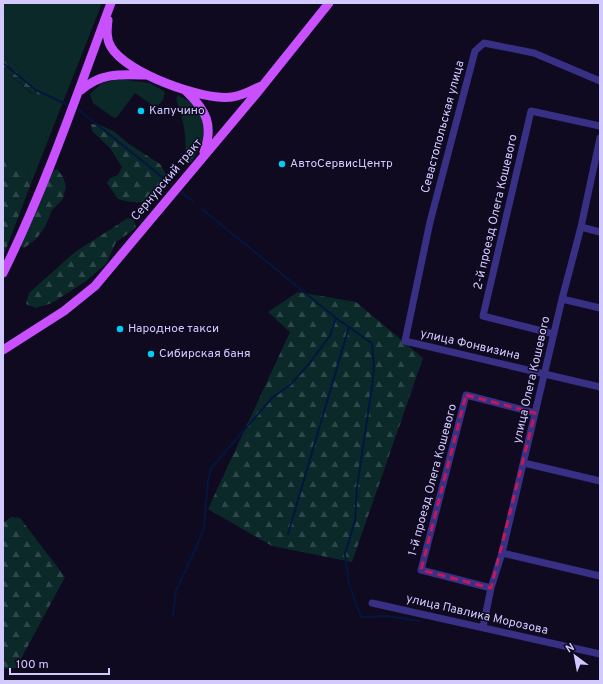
<svg xmlns="http://www.w3.org/2000/svg" width="603" height="684" font-family="Overpass,sans-serif">
<style>
.green{fill:#0c292a}
.forest{fill:url(#forest-firs)}
.lines{fill:none;stroke-linecap:round;stroke-linejoin:round}
.stream{stroke:#04163f;stroke-width:2}
.minor{stroke:#383084;stroke-width:7}
.major{stroke:#c850ff;stroke-width:9}
.marked{fill:none;stroke:#c2185b;stroke-width:3;stroke-dasharray:8 5;stroke-linejoin:round}
.poi-dot{fill:#00ccf4;stroke:#0f0a20;stroke-width:1.5}
.labels{text-anchor:middle;dominant-baseline:central;stroke-width:3;stroke-linejoin:round;paint-order:stroke}
.poi-label{font-size:12px;fill:#d2c9ff;stroke:#0f0a20;text-anchor:start}
.street-label{font-size:12px;fill:#d2c9ff;stroke:#0f0a20}
</style>
<defs>
<pattern id="forest-firs" width="22" height="20" patternUnits="userSpaceOnUse"><rect width="22" height="20" fill="#0c292a"/><path d="M5 1l3.5 6h-7zM16 11l3.5 6h-7z" fill="#2e474a"/></pattern>
</defs>
<rect width="100%" height="100%" fill="#0f0a20"/>
<path class="green" d="M3 3H102L32 181 25 167H7L3 157V70L31 93 41 95V88L23 71 3 56Z
M120 79 149 83 164 91C166 97 161 104 155 107L135 93 117 117 114 118 93 103 90 94 102 83Z
M178 95C183 98 190 101 194 105 212 125 203 143 191 163H189L185 160C187 136 184 122 176 99Z"/>
<path class="forest" d="M3 56 23 71 41 88V95L32 93 3 70Z
M91 124 100 125 115 132 129 144 160 164 167 176C165 180 165 185 163 189 154 205 133 204 118 199L107 183 110 178 118 175 122 167 110 148 92 131Z
M3 157 7 167H25L32 181 3 257Z
M57 169 63 177 66 186 63 199 52 210 45 227 36 239 24 248 20 246 53 171Z
M128 218 134 220 136 228 116 242 106 264 86 281 52 303 36 308 26 304 29 293 75 252Z
M298 292 356 302 423 358 352 562 272 546 208 509 290 332 268 312Z
M11 517 20 518 65 577 16 668 3 669V523Z"/>
<g class="lines">
<path class="stream" d="M3 63 36 90 68 105
M79 110 171 184
M181 192 194 202
M202 209 336 318 370 342
M369 341 372 344 374 366 372 387 357 487 355 521 345 554 349 584 361 617 387 616 419 621
M288 534 349 327
M173 616 176 591 198 543 204 528 208 482 211 468 273 397 290 385 308 365 330 336 336 318"/>
<path class="minor" d="M600 81 534 53 484 43 475 51 430 222 405 341 600 387
M581 227 600 232
M562 299 600 308
M554 334 483 316 531 111 600 126
M524 463 600 481
M502 553 600 576
M491 588 421 570 466 395 535 413
M372 603 600 654
M483 627 491 588 502 553 562 299 581 227 600 138"/>
<path class="major" d="M108 20C107 29 106 39 111 47 126 73 203 101 232 97 242 96 252 90 261 86
M81 90C101 73 119 74 145 75
M186 91C206 110 214 125 204 152
M3 273C46 186 77 94 111 3
M3 350 64 311 95 286 256 94 329 3"/>
</g>
<path class="marked" d="M466 395 535 413 491 588 421 570Z"/>
<g class="poi-dot">
<circle cx="141" cy="111" r="4"/>
<circle cx="282" cy="164" r="4"/>
<circle cx="120" cy="329" r="4"/>
<circle cx="151" cy="354" r="4"/>
</g>
<g class="labels">
<g class="poi-label">
<text x="149" y="111">Капучино</text>
<text x="290" y="164">АвтоСервисЦентр</text>
<text x="128" y="329">Народное такси</text>
<text x="159" y="354">Сибирская баня</text>
</g>
<g class="street-label">
<text transform="translate(443 127) rotate(-75)">Севастопольская улица</text>
<text transform="translate(167 180) rotate(-50)">Сернурский тракт</text>
<text transform="translate(496 212) rotate(-77)">2-й проезд Олега Кошевого</text>
<text transform="translate(470 345) rotate(13)">улица Фонвизина</text>
<text transform="translate(532 380) rotate(-77)">улица Олега Кошевого</text>
<text transform="translate(433 480) rotate(-75)">1-й проезд Олега Кошевого</text>
<text transform="translate(477 615) rotate(13)">улица Павлика Морозова</text>
</g>
</g>
<rect width="603" height="684" fill="none" stroke="#d2c9ff" stroke-width="8"/>
<g transform="translate(575 656) rotate(328)" stroke="#0f0a20" stroke-width="3" paint-order="stroke">
<path d="M0-3L7 15L0 10L-7 15Z" fill="#d2c9ff"/>
<text y="-6" font-size="11" font-weight="bold" text-anchor="middle" fill="#d2c9ff">N</text>
</g>
<path d="M10 668v6h99v-6" fill="none" stroke="#d2c9ff" stroke-width="2"/>
<text x="16" y="668" font-size="12" fill="#d2c9ff" stroke="#0f0a20" stroke-width="3" paint-order="stroke">100 m</text>
</svg>
